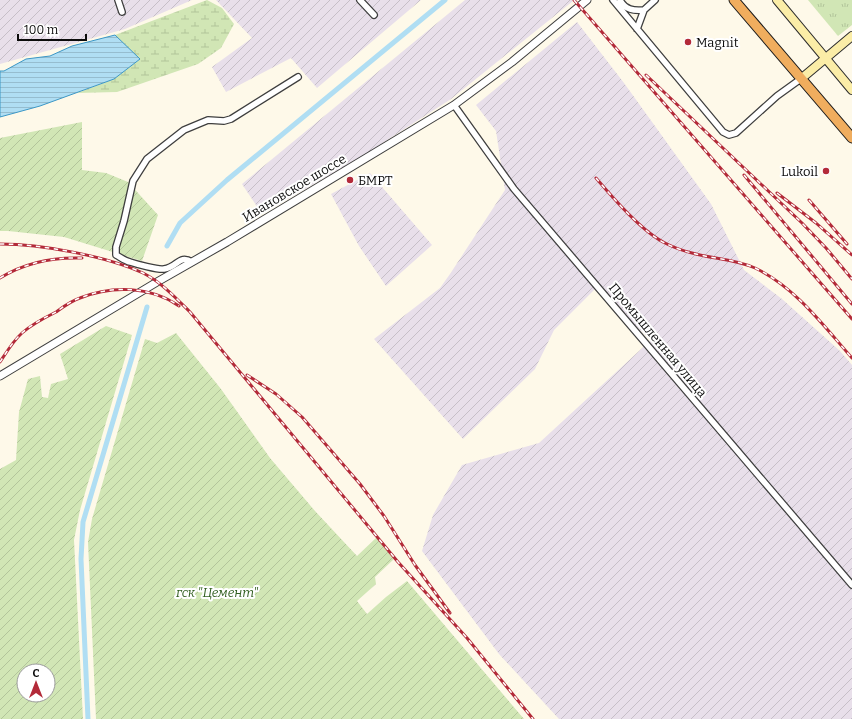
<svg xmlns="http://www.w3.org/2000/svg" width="852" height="719" font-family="Bitter,serif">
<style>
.industrial{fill:url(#industrial-furrows)}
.wetland{fill:url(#wetland-marsh)}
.park{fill:url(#park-tufts)}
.garden{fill:url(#garden-furrows);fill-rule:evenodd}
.water{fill:url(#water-rules);stroke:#3b97c6}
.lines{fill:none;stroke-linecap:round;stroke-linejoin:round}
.canal{stroke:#b0def3;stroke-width:5}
.minor-casing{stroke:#3e3e3e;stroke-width:8}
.tertiary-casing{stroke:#3e3e3e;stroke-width:9}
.secondary-casing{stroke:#2d2d2d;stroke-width:10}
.trunk-casing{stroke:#1c1c1c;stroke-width:11}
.minor{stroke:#fff;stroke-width:5.5}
.tertiary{stroke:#fff;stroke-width:7}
.secondary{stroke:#fbeda7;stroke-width:8}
.trunk{stroke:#f0ad5e;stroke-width:9}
.rail-casing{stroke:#b32a39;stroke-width:3}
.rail{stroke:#fff;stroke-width:1.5;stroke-dasharray:4.5;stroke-linecap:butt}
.poi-dot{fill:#b32a39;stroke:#fff;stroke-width:1.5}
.labels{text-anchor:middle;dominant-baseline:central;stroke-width:4;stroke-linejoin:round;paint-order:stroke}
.poi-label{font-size:13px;fill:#0b0b0b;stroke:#fff;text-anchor:start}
.street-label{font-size:13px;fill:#0b0b0b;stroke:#fff}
.park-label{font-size:13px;font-style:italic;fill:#305e1f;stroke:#fff}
</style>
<defs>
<pattern id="industrial-furrows" width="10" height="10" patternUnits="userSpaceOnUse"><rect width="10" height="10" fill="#e8dfea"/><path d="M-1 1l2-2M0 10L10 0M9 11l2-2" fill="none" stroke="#c6bec7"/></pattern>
<pattern id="wetland-marsh" width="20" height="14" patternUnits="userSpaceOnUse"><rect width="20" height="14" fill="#d1e6b5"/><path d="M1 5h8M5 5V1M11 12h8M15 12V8" fill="none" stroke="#b2c49a"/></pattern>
<pattern id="park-tufts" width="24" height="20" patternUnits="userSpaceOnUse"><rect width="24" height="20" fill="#d1e6b5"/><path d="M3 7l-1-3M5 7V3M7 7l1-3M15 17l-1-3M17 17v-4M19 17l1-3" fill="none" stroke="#b2c49a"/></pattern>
<pattern id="garden-furrows" width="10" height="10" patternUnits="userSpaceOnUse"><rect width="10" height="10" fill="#d1e6b5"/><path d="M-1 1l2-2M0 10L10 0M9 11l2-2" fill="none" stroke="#b2c49a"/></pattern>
<pattern id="water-rules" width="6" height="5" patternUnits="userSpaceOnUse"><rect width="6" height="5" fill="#b0def3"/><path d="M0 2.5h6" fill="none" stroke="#96bdcf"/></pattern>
</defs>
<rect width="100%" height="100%" fill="#fef9e9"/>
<path class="industrial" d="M0 0H192L125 29 0 64Z
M216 0H421L317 88 291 58 226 92 212 67 252 38Z
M465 0H572L573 1 451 99 364 155 262 214 242 184Z
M577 22 624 83 711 204 744 270 782 299 840 351 852 365V719H559L499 654 422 551 433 515 462 465 539 443 651 340 595 289 554 330 535 369 463 439 374 339 440 288 450 274 505 190 496 131 476 105Z
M370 173 432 245 386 286 359 246 331 194Z"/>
<path class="wetland" d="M207 0 222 8 234 24 221 48 198 64 117 92 77 93 114 79 139 60 115 35Z"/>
<path class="park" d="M808 0H852V25L838 36Z"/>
<path class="garden" d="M82 122V170L106 173 128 182 158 215 142 261 64 237 8 231H0V138Z
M106 326 132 335 80 510 74 540 83 719H0V469L16 460 19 412 28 379 40 376 42 397 48 398 51 384 68 379 60 354ZM24 671H48V695H24Z
M176 333 221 389 270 458 315 511 357 556 377 537 394 559 375 577 376 584 357 601 367 614 386 597 407 581 524 719H96L88 542 92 519 145 339 157 343Z"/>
<path class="water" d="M115 35 140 59 114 79 40 106 0 117V71H4L26 59 50 56 72 46Z"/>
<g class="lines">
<path class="canal" d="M167 246 180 223 227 180 445 0
M88 719 81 559 83 522 147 307"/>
<defs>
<path id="minor" d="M118 0 122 12
M360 0 374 15
M613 0 723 132 729 135 736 133 777 96 802 78
M620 0C625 10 634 11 644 10
M637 29 644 10 655 0
M454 105 514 189 852 585
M192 262C179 254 178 267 164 269 158 270 136 264 130 262 125 261 120 257 116 255V247L124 221 133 181 147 159 184 130 208 120 224 121 231 119 298 77"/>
<path id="tertiary" d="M0 376 157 282 227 242 454 105 512 62 587 0"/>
<path id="secondary" d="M777 0 852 90
M802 78 852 36"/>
<path id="trunk" d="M734 0 852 138"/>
</defs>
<use href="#minor" class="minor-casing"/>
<use href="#tertiary" class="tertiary-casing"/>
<use href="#secondary" class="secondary-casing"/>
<use href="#trunk" class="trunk-casing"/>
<use href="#minor" class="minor"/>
<use href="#tertiary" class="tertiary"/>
<use href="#secondary" class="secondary"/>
<use href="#trunk" class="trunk"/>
<defs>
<path id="rail" d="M574 0 852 319
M646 75 802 223 826 248 852 279
M744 175 852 304
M596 178C613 198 643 233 667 244 675 248 684 251 692 253 713 259 735 259 755 268 795 287 823 325 852 358
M777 193 816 223 852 255
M809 200 847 244
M0 244C41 244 106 256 143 273 161 282 176 298 190 312L398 562 467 638 533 719
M0 278C24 263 54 257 82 258
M0 362C6 353 13 341 22 333 32 324 44 318 56 312 63 307 71 301 80 298 112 285 150 286 179 306
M247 375 276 394 302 417 360 484 384 516 415 565 450 613"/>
</defs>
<use href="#rail" class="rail-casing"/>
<use href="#rail" class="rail"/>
</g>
<g class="poi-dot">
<circle cx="688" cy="42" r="4"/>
<circle cx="826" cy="171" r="4"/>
<circle cx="350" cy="180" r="4"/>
</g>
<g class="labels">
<g class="poi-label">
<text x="696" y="42">Magnit</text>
<text x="818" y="171" text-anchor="end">Lukoil</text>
<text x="358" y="180">БМРТ</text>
</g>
<g class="street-label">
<text transform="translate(294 188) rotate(-31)">Ивановское шоссе</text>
<text transform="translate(658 340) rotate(50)">Промышленная улица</text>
</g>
<g class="park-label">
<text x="217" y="592">гск "Цемент"</text>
</g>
</g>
<g transform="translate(36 683)"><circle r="19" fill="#ffffff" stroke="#9d9d9d"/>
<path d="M0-3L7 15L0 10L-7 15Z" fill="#b32a39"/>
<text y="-6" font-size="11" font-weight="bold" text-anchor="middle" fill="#0b0b0b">С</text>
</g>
<path d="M18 34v6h68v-6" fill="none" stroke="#0b0b0b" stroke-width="2"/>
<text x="24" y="34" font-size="12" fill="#0b0b0b" stroke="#ffffff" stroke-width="3" paint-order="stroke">100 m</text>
</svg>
